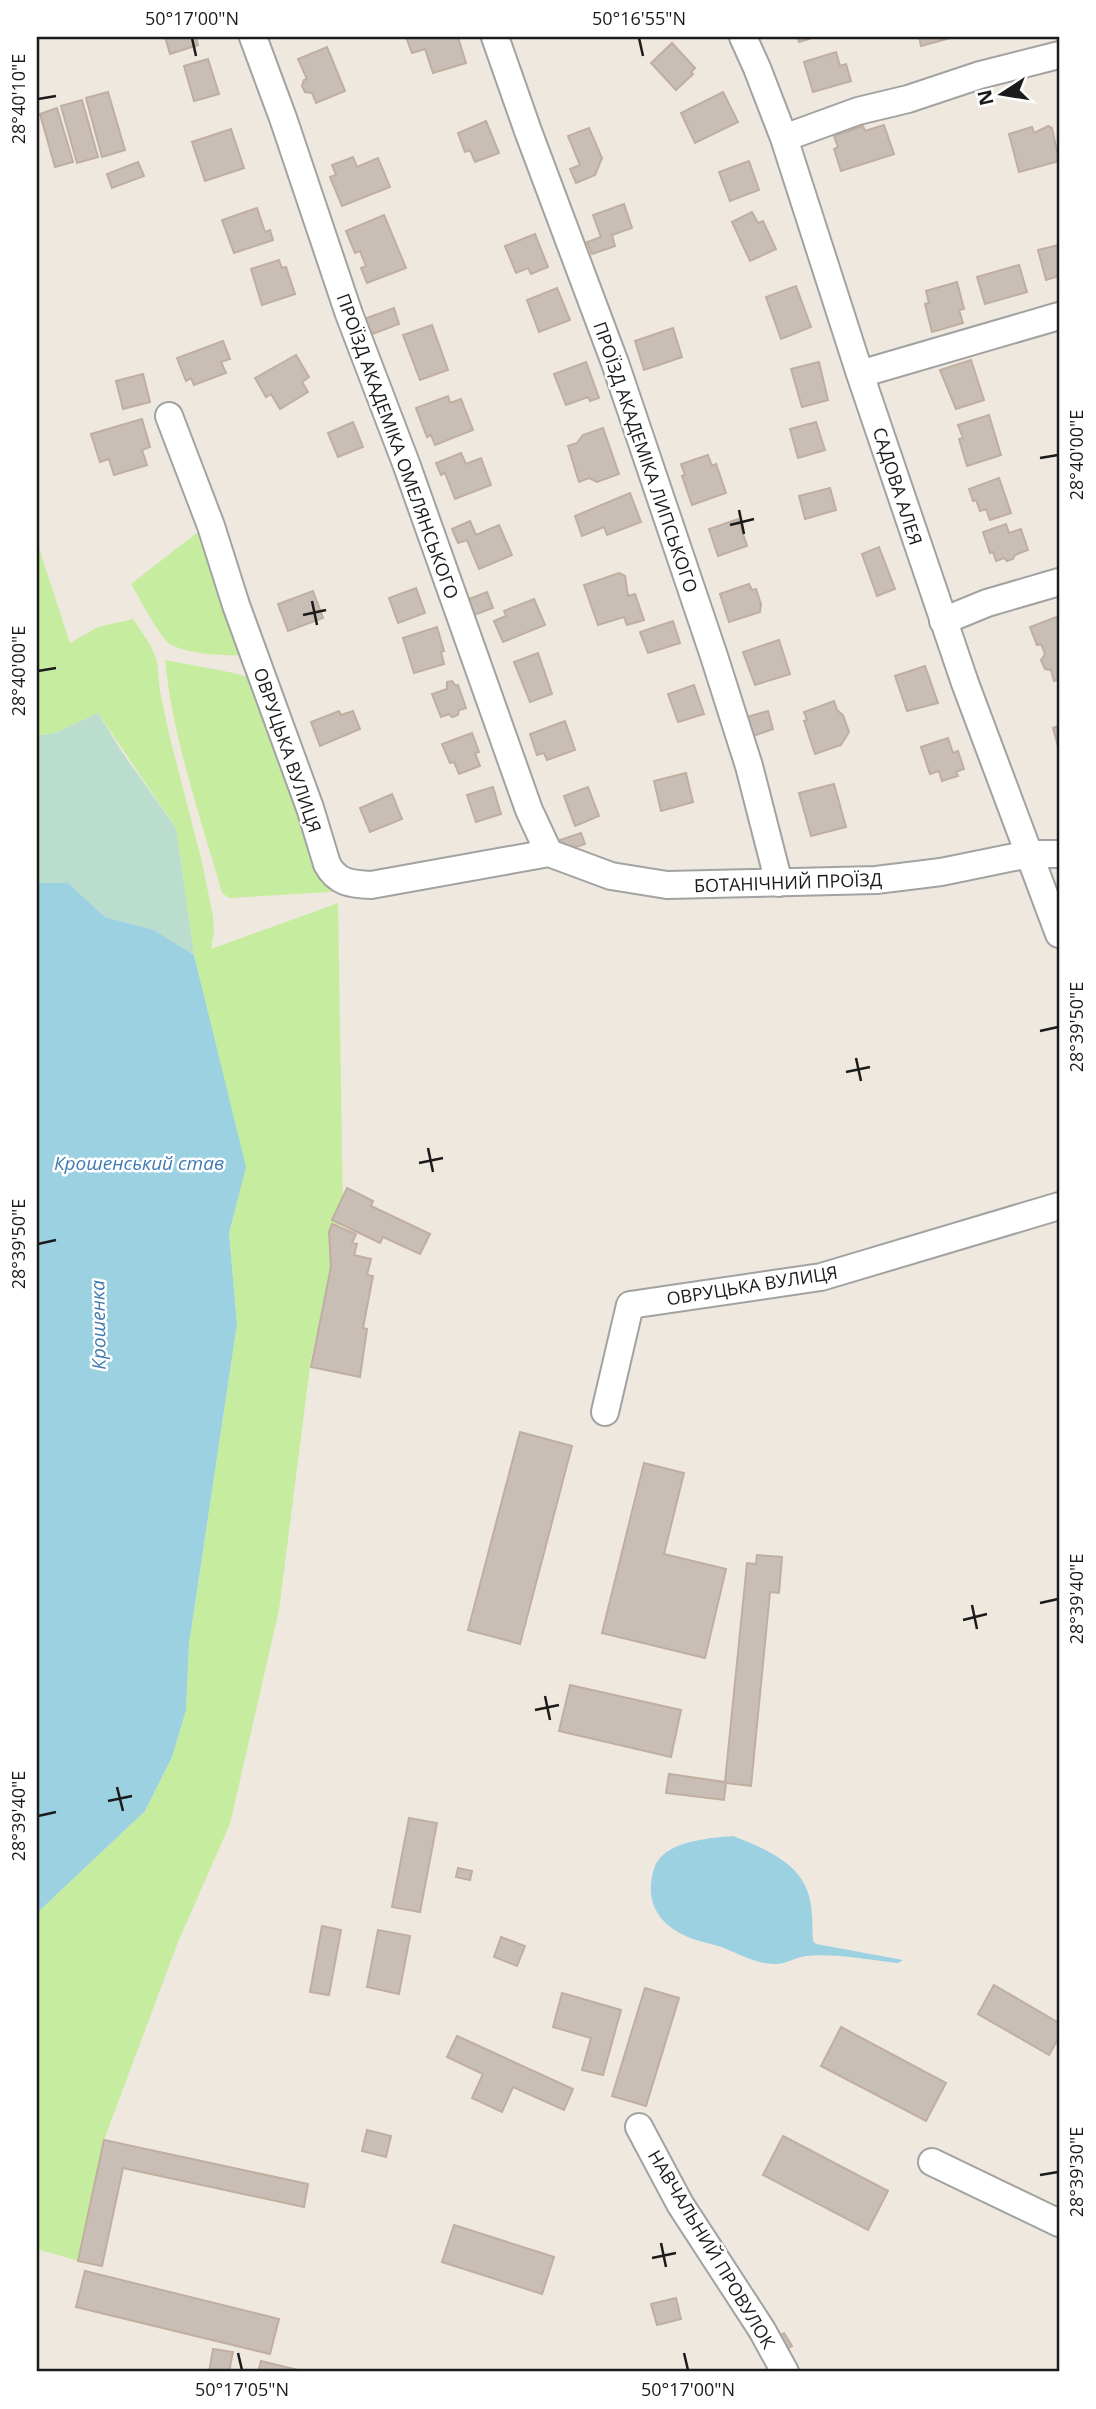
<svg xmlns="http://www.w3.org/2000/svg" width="1096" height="2409" font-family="'Open Sans',sans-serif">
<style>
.grass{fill:#c6ed9f}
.wetland{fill:#baddcd}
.water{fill:#9bd1e0}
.building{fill:#c9beb5;stroke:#c0aea0;stroke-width:2}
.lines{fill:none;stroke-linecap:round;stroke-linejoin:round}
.minor-casing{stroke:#a2a2a2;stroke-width:30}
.minor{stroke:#fff;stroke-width:26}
.ticks{fill:none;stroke:#1b1b1b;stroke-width:2.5}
.labels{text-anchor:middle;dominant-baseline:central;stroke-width:5;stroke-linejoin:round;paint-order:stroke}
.street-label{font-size:18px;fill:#1b1b1b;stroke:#fff}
.water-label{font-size:19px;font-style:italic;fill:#417ab1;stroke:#fff}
.neatline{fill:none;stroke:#1b1b1b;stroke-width:2.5}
.ticks-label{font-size:18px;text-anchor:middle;fill:#1b1b1b}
</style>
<rect width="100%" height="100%" fill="#eee8df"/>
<path class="grass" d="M203 528 241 655C222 656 187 654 170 644 160 638 139 597 131 584Z
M37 542 70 643 98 627 133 619 151 646 157 661 160 691 169 734 201 858 213 916 214 932 211 949 338 903 343 1211 311 1359 279 1610 230 1824 178 1942 104 2140 78 2261 37 2249V1913L145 1811 172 1757 186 1710 189 1644 237 1324 229 1233 245 1166 194 955 176 828 98 713 53 734 37 735Z
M165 660 234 673 253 679 346 891 229 898 222 893C200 816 173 739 165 660Z"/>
<path class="wetland" d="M98 713 122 752 176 828 194 955 154 930 105 917 68 883H37V735L53 734Z"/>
<path class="water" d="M37 883H68L105 917 154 930 194 955 246 1167 229 1233 237 1324 189 1644 186 1710 172 1757 145 1811 37 1913Z
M733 1836C762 1847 801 1863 809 1896 813 1910 812 1927 813 1941L816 1944 903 1960 898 1963C870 1960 834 1953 806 1956 796 1957 786 1964 775 1964 757 1964 741 1955 724 1948 713 1944 700 1942 688 1937 658 1924 644 1901 654 1869 662 1841 709 1838 733 1836Z"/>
<path class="building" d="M165 37H196L198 45 170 54Z
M406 37H458L466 63 433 73 425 49 412 53Z
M797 37H815L799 42Z
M919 37H954L921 46Z
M672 43 695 68 691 72 693 74 676 90 651 63Z
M327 47 345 91 316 103 312 93 305 92 302 86 304 80 307 79 298 59Z
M836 52 840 66 846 64 851 81 813 92 804 62Z
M208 59 219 94 194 101 184 66Z
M108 92 125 150 102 157 86 98Z
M723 92 738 122 695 143 681 113Z
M82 100 98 157 77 163 61 106Z
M57 108 73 162 55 167 40 114Z
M486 121 499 153 475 162 470 150 465 152 458 133Z
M884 125 894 154 841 171 834 149 838 147 834 136 863 126 865 131Z
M1048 126 1052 128 1059 161 1019 172 1009 134 1032 127 1034 133Z
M589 128 602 158 595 175 576 183 570 169 580 165 568 136Z
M231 129 244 168 205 181 192 142Z
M353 157 357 167 378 158 390 187 342 206 330 177 336 175 332 165Z
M749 161 759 190 730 201 719 172Z
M138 162 144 176 112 188 107 174Z
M624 204 632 228 612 235 615 246 592 254 587 242 601 237 593 215Z
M257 208 265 232 270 230 273 240 234 253 222 220Z
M752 212 758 223 763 221 776 249 750 261 732 222Z
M384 215 406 268 367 283 361 268 366 266 360 251 355 253 346 231Z
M535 234 548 267 531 274 528 268 516 273 505 246Z
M1059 245V276L1046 280 1038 250Z
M279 260 282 268 286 267 295 294 262 305 251 269Z
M1019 265 1027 292 985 304 977 277Z
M957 282 964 309 959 310 963 323 932 332 925 304 929 303 926 291Z
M796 286 811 327 781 339 766 297Z
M557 288 570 320 539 332 527 300Z
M394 308 399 324 370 335 364 319Z
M432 325 448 370 420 380 403 335Z
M673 328 682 357 644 370 635 341Z
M223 341 230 359 221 362 226 373 194 385 191 378 186 381 177 358Z
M296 355 309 377 302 382 308 392 280 409 271 394 266 397 255 378Z
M971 360 984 400 956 409 940 370Z
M586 362 599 398 590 401 588 397 566 405 554 374Z
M819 362 828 400 802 407 791 369Z
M143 374 150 402 123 409 116 381Z
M448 396 450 403 461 399 473 430 435 445 431 435 427 437 416 408Z
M989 415 1001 455 967 466 959 439 963 438 958 425Z
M142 419 150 447 142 450 147 465 114 475 109 459 100 462 91 434Z
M353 422 363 447 338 457 328 433Z
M816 422 825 450 798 458 790 429Z
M603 428 619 474 597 482 589 478 579 482 568 446 577 443 583 435Z
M461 453 466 464 481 458 491 485 455 499 445 473 441 475 436 463Z
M708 455 712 466 716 464 726 493 692 505 682 476 685 475 681 464Z
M999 478 1011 513 990 520 986 509 980 511 976 500 973 501 969 489Z
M830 488 836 510 805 519 799 496Z
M630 493 641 522 607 535 604 527 582 536 575 516Z
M738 519 747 546 718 556 709 529Z
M470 521 476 535 499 525 512 555 479 569 467 540 458 543 452 529Z
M1006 524 1009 533 1021 529 1028 550 1015 555 1013 559 1007 561 1004 558 996 561 993 552 990 553 983 532Z
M879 547 895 589 877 596 862 554Z
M619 573 625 576 628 596 635 594 644 620 627 625 624 617 598 625 584 585Z
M749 584 752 590 756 589 761 604 760 612 729 622 720 594Z
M416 588 425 613 398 623 389 598Z
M313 591 323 618 288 631 278 604Z
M487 592 493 608 471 616 466 600Z
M534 599 545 625 503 642 494 621 506 616 504 611Z
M1059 616V679L1054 681 1051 670 1045 669 1041 660 1045 654 1041 644 1037 645 1030 627Z
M673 621 680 643 648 653 640 632Z
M437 627 444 651 441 652 444 664 414 673 403 638Z
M779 640 790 674 755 685 743 652Z
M538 653 552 694 530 702 514 662Z
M925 666 938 703 907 711 895 676Z
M452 681 456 686 458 685 466 708 459 710 458 715 452 717 449 714 441 717 432 694 447 689V682Z
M694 685 704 714 678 722 668 694Z
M834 701 837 710 843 715 849 732 841 745 815 754 804 721 807 720 804 712Z
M339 711 341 715 353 711 360 729 320 746 311 722Z
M768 711 773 729 753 736 747 717Z
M565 721 575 750 547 760 544 753 537 755 530 734Z
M1059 726V750L1053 728Z
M472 733 479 752 475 753 480 766 459 774 454 762 450 763 442 744Z
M948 738 953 753 958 751 964 769 956 772 958 776 942 781 939 771 930 774 921 747Z
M686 773 693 802 661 811 654 781Z
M834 784 846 827 811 836 799 793Z
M493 787 501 814 476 822 467 795Z
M588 787 599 816 575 826 564 796Z
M392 794 402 819 370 832 360 808Z
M581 833 585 844 571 849 557 841Z
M347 1188 373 1201 371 1206 430 1234 420 1254 383 1237 380 1243 332 1220Z
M332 1224 356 1234 352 1243 357 1244 354 1255 371 1259 367 1275 373 1276 363 1328 367 1329 360 1377 311 1367 331 1267 329 1232Z
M520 1432 572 1446 520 1644 468 1630Z
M644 1463 684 1473 664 1554 726 1569 705 1658 602 1633Z
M757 1555 782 1557 779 1593 770 1592 751 1786 726 1783 724 1800 666 1793 669 1774 725 1782 747 1563 756 1564Z
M570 1685 681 1710 671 1757 559 1731Z
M409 1818 437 1823 420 1912 392 1907Z
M458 1868 472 1871 470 1880 456 1877Z
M322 1926 341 1930 329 1995 310 1992Z
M378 1930 410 1936 399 1994 367 1987Z
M501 1937 525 1946 517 1966 494 1957Z
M994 1985 1059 2023V2037L1049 2055 978 2014Z
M645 1988 679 1998 646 2106 612 2096Z
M562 1993 621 2010 603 2075 582 2070 591 2038 553 2027Z
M841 2027 946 2083 926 2121 821 2066Z
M457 2036 573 2089 564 2110 513 2087 502 2112 472 2098 483 2074 447 2057Z
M367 2130 391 2136 386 2157 362 2151Z
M783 2136 888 2191 868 2230 763 2175Z
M104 2140 308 2184 304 2207 123 2168 102 2266 78 2261Z
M454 2225 554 2257 542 2294 442 2262Z
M85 2271 279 2319 270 2354 76 2307Z
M676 2298 681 2319 657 2325 651 2304Z
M784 2333 792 2346 782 2352 774 2339Z
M213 2349 233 2352 229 2372H209Z
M261 2361 306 2372H258Z"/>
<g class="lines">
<defs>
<path id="minor" d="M253 37 283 118 349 314 407 466 529 810 549 853
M495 37 528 131 615 363 714 656 749 766 779 883
M743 37 757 68 784 138 860 374 965 683 1059 934
M784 138 858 111 908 99 980 75 1059 55
M860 374 1059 316
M169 416 211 526 236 605 310 808 327 864C337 883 351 884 371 885L549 853
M943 621 987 603 1059 582
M549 853 611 876 667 885 876 880 941 872 1029 854H1059
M605 1412 630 1305 821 1277 1059 1206
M639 2127 680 2204 762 2330 785 2372
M932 2162 1059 2223"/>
</defs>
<use href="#minor" class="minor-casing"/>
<use href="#minor" class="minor"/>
</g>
<path class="ticks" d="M192 38 196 56M639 38 643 56M38 99 56 96M1040 458 1058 455M739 510 744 534M730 525 754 519M312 601 317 625M303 615 326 610M38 671 56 668M1040 1031 1058 1027M856 1058 861 1081M846 1072 870 1067M428 1148 433 1172M419 1163 443 1158M38 1244 56 1240M1040 1603 1058 1599M972 1605 977 1629M963 1620 987 1614M545 1696 550 1720M535 1710 559 1705M117 1787 123 1811M108 1801 132 1796M38 1816 56 1812M1040 2175 1058 2172M661 2243 666 2267M652 2258 676 2253M238 2353 242 2370M684 2353 688 2370"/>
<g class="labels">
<g class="street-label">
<text transform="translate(398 446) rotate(70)">ПРОЇЗД АКАДЕМІКА ОМЕЛЯНСЬКОГО</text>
<text transform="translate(646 457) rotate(71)">ПРОЇЗД АКАДЕМІКА ЛИПСЬКОГО</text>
<text transform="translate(898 486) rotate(72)">САДОВА АЛЕЯ</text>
<text transform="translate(288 750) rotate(71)">ОВРУЦЬКА ВУЛИЦЯ</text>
<text transform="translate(788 882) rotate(-2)">БОТАНІЧНИЙ ПРОЇЗД</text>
<text transform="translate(752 1285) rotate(-9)">ОВРУЦЬКА ВУЛИЦЯ</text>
<text transform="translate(712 2249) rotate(59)">НАВЧАЛЬНИЙ ПРОВУЛОК</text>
</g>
<g class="water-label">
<text x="139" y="1163">Крошенський став</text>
<text transform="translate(98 1325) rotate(-91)">Крошенка</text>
</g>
</g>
<rect width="1096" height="2409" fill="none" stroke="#ffffff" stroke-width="77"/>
<g transform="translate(1002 94) rotate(258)" stroke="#ffffff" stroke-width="5" paint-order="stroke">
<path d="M0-5L12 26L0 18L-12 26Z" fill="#1b1b1b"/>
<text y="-10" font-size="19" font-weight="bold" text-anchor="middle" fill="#1b1b1b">N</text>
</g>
<rect x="38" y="38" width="1020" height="2332" class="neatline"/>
<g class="ticks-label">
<text x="192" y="25">50°17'00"N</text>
<text x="639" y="25">50°16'55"N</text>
<text transform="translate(19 99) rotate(-90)" y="6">28°40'10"E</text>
<text transform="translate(1077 455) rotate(-90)" y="6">28°40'00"E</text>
<text transform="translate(19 671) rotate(-90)" y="6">28°40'00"E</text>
<text transform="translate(1077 1027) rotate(-90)" y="6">28°39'50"E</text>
<text transform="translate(19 1244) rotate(-90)" y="6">28°39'50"E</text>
<text transform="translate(1077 1599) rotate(-90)" y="6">28°39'40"E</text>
<text transform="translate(19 1816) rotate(-90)" y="6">28°39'40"E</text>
<text transform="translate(1077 2172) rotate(-90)" y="6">28°39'30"E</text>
<text x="242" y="2396">50°17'05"N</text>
<text x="688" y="2396">50°17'00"N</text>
</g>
</svg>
